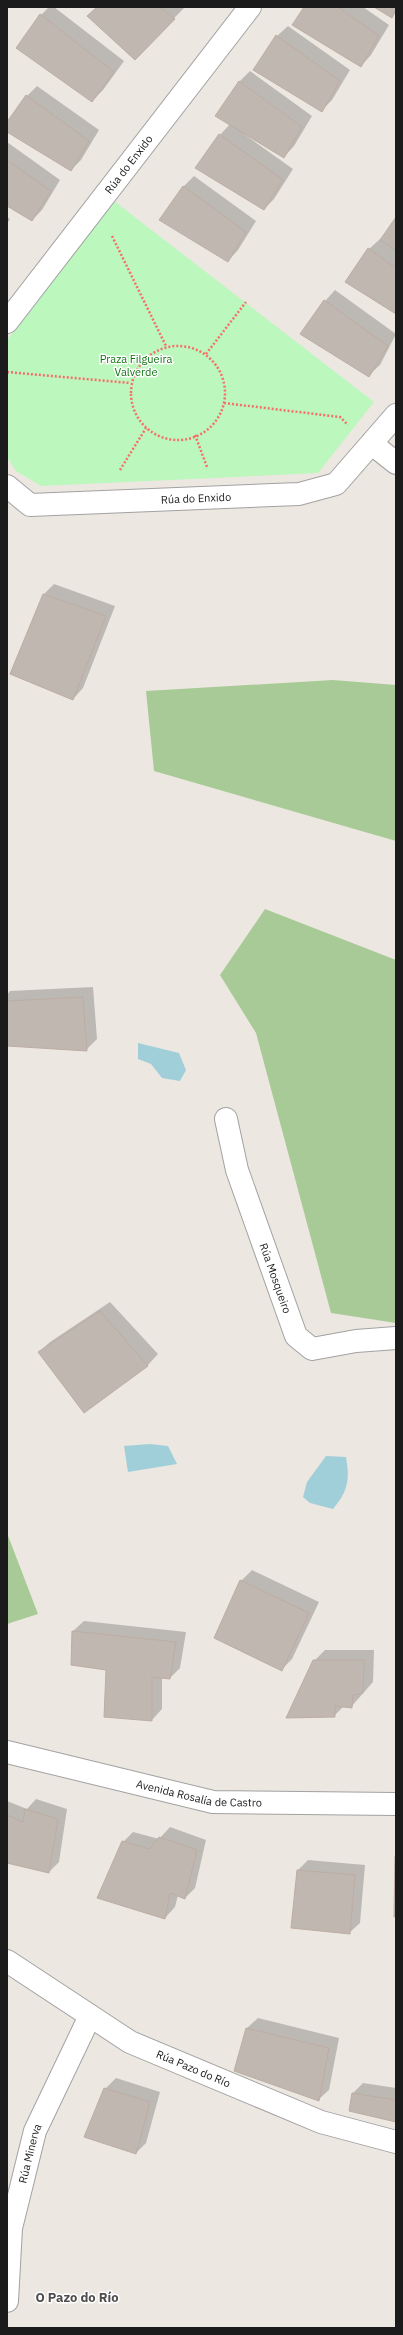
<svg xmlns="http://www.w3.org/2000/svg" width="403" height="2335" font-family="'IBM Plex Sans',sans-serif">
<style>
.forest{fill:#a8ca96}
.park{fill:#bcf7be}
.water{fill:#a1cfd9}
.shadow{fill:#0003}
.building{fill:#c0b7b0;stroke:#bdada3}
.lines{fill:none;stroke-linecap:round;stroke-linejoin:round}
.minor-casing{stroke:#a2a2a2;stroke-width:24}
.tertiary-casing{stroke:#a2a2a2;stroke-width:24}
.path{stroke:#f56f68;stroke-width:2.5;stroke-dasharray:2 2;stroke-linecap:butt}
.minor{stroke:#fff;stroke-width:22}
.tertiary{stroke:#fff;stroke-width:22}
.labels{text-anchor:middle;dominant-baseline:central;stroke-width:3;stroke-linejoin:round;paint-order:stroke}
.street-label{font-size:11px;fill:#1b1b1b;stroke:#fff}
.park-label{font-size:11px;fill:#0e7311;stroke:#fff}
.quarter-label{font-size:13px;font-weight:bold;fill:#4e4e4e;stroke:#fff}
</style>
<rect width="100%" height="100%" fill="#ece7e0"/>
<path class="forest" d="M333 680 396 685V841L154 771 146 691Z
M265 909 396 960V1323L331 1313 256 1033 220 975Z
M7 1533 38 1614 7 1624Z"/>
<path class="park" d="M114 201 374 402 318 473 41 486 16 471 7 457V340Z"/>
<path class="water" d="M138 1043 179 1053 186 1070 180 1081 162 1078 151 1064 138 1059Z
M150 1444 168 1446 177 1464 128 1472 124 1446Z
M326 1456 346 1457C350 1480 348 1491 333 1509L310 1503 303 1497 307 1482Z"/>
<path class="shadow" d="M49 7H54L124 61 103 90 92 101 41 15Z
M98 7H183L184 8 135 58Z
M305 7H363L389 25 371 55 361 66Z
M288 26 350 70 332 100 321 111 277 36Z
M250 71 312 116 294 146 284 157 245 133 244 134 293 169 274 199 264 209 220 135 230 124 239 82Z
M37 86 99 130 81 160 71 170 7 131V124L27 96Z
M7 142 60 180 42 210 32 220 7 205Z
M194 176 256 221 238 250 228 261 161 220 184 186Z
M7 217 10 219 7 224Z
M396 219V313L346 282 369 249 380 239 381 240Z
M335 290 396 334 380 365 369 375 302 334 325 301Z
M54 584 115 606 83 688 73 699 44 594Z
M93 987 97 1039 86 1050 7 1045V995L10 991Z
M110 1302 158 1354 148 1365 85 1412 39 1352 50 1342Z
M252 1570 319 1602 292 1659 281 1670 241 1581Z
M84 1621 186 1632 180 1668 170 1678 162 1677V1709L152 1720 73 1631Z
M325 1650H374L373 1682 351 1707 344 1706 334 1716 314 1661Z
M36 1799 67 1809 59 1862 49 1872 7 1862V1801L27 1809Z
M170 1827 206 1840 195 1888 185 1898 178 1895 175 1907 165 1918 123 1842 133 1832 159 1839Z
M308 1860 365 1865 360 1923 349 1933 298 1870Z
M258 2018 339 2038 329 2090 318 2100 235 2070 247 2028Z
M116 2078 160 2092 146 2143 136 2153 105 2089Z
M363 2083 396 2088V2121L350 2110 353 2093Z"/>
<path class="building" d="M97 7H160L175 19 135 60 87 16Z
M304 7H338L379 36 361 67 292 25Z
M374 7H396V10L392 18Z
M40 14 114 72 92 102 16 48Z
M276 35 340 81 322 112 253 70Z
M239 81 302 127 284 158 215 116Z
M26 95 89 141 71 171 7 132V122Z
M219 134 283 180 264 210 195 168Z
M7 160 51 191 32 221 7 206Z
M183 186 246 232 228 262 159 220Z
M396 217V250L380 240Z
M368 248 396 268V314L345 282Z
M324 300 388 346 369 377 300 334Z
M43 594 106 616 73 700 10 674Z
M83 997 87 1051 7 1046V1001Z
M100 1311 148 1366 84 1413 38 1352Z
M240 1580 309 1613 282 1671 214 1638Z
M72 1631 176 1642 170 1679 152 1677V1721L104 1717 106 1670 71 1665Z
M313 1660H364L363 1693 353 1695 352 1708 335 1706V1717L286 1718Z
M25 1809 58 1819 49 1873 7 1863V1815L23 1822Z
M159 1837 197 1850 185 1899 170 1893 165 1919 97 1898 122 1841 150 1849Z
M395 1856H396V1917H394Z
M297 1870 355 1875 350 1934 291 1928Z
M246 2028 329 2048 319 2101 234 2071Z
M104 2088 150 2102 136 2154 84 2137Z
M352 2093 396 2100V2122L349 2111Z"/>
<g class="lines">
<defs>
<g id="minor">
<path id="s1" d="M7 322 250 7"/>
<path d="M372 444 396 463"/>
<path id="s2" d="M7 486 30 505 299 494 336 484 396 415"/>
<path id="s3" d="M226 1119 237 1170 296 1336 312 1349 356 1341 396 1338"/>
<path id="s4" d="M7 1961 130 2042 321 2122 396 2142"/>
<path id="s5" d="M7 2301 11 2228 35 2131 90 2016"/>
</g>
<g id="tertiary">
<path id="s6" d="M7 1752 213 1802 396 1804"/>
</g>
</defs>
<use href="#minor" class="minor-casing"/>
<use href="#tertiary" class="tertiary-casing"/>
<path class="path" d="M112 236 166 346
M131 393a47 47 0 1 1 94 0a47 47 0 1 1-94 0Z
M206 354 246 302
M7 372 130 383
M224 403 340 417 348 425
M195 435 207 467
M120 470 146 428"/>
<use href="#minor" class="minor"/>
<use href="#tertiary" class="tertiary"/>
</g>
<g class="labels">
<g class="street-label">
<text stroke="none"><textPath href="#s1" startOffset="199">Rúa do Enxido</textPath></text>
<text stroke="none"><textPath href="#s2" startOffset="196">Rúa do Enxido</textPath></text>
<text stroke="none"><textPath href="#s3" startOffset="167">Rúa Mosqueiro</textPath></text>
<text stroke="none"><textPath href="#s6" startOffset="197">Avenida Rosalía de Castro</textPath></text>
<text stroke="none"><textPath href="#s4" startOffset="216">Rúa Pazo do Río</textPath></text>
<text stroke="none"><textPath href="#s5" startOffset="150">Rúa Minerva</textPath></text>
</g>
<g class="park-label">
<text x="136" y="359">Praza Filgueira<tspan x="136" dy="13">Valverde</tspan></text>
</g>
<g class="quarter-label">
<text x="77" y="2297">O Pazo do Río</text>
</g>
</g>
<rect width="403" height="2335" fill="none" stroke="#1b1b1b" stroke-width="16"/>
</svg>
